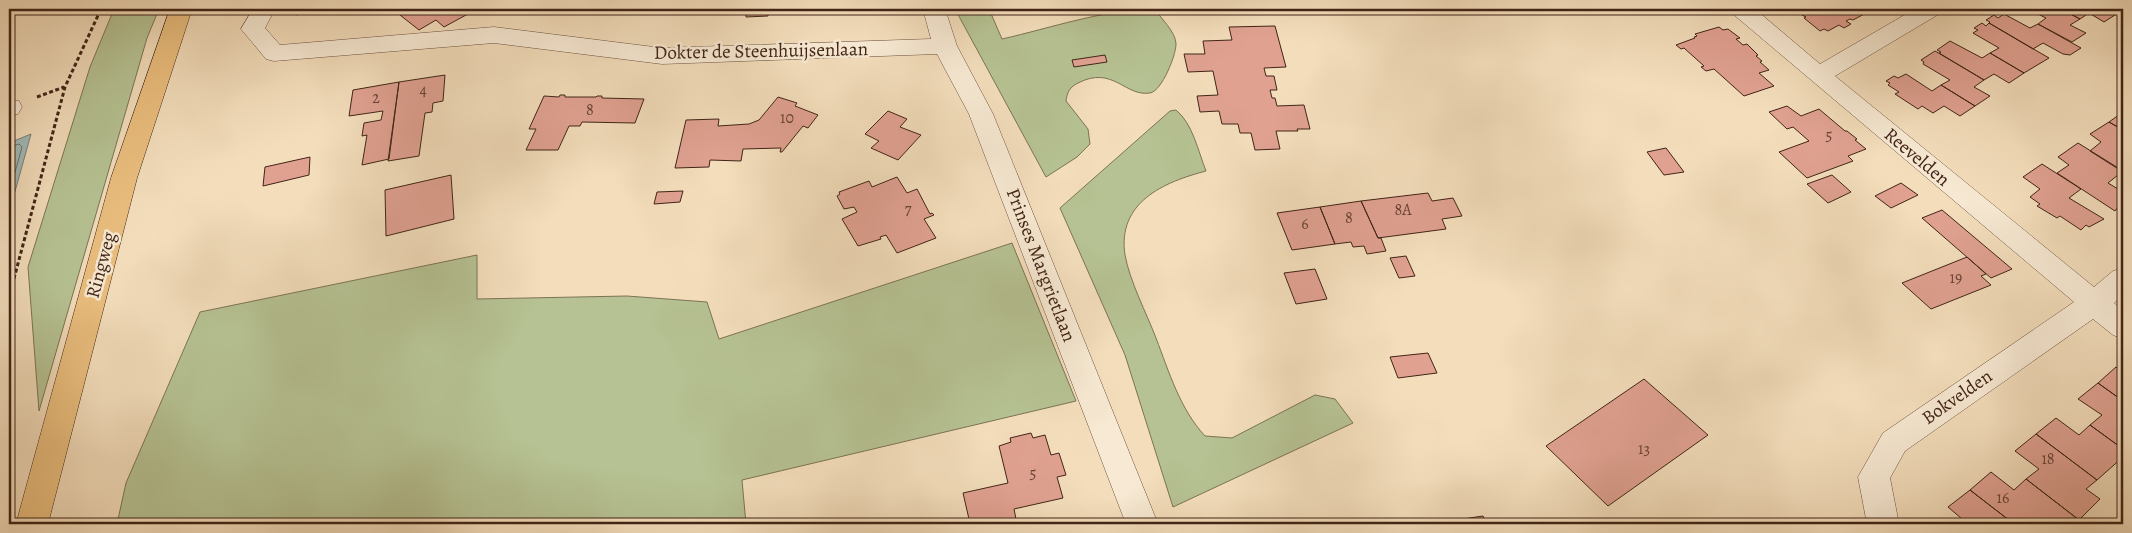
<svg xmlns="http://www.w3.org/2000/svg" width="2132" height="533" font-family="Alegreya,serif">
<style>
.green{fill:#b6c293;stroke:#7c7355}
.water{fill:#9fbab9;stroke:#797e78}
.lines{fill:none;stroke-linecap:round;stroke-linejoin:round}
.shore{stroke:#706f68;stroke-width:1}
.building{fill:#e0a191;stroke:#412417}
.minor-casing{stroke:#6e5240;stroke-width:1}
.major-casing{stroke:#412417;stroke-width:1}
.path{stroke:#412417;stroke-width:3;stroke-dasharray:4 2.5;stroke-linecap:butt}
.minor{fill:#f7e9d3;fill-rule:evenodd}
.major{fill:#eabe7e;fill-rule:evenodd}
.labels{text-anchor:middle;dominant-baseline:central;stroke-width:5;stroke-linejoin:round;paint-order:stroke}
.number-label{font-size:16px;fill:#694336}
.street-label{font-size:19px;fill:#412417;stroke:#f7e9d3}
</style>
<rect width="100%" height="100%" fill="#f3ddbb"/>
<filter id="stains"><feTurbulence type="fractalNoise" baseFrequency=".004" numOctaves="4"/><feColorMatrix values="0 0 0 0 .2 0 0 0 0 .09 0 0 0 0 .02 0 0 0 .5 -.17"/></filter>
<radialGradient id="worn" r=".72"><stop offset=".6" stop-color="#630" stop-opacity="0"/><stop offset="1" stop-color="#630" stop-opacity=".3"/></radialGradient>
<path class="green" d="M114 9H159L147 38 39 411 28 267 90 67Z
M955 9H989L1002 39C1051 28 1105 9 1155 9 1161 19 1176 32 1176 44 1176 55 1162 91 1150 93 1125 97 1113 65 1078 83 1070 87 1067 92 1066 101L1088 129 1090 144 1077 157 1046 177Z
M1176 110C1193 124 1198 151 1206 171 1164 182 1117 202 1125 255 1130 282 1146 312 1156 338 1169 372 1180 409 1205 436L1232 438 1315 395 1335 399 1353 423 1173 507 1125 355 1060 208 1170 111Z
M1012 243 1076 401 742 480 746 524H117L126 483 200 312 477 255V299L627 296 707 302 719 339Z"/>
<path class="water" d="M31 134 9 213V143Z"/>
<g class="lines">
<path class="shore" d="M9 147 19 144 22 147 9 194"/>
</g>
<path class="building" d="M290 9H310L296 15Z
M412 9H477L444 27 436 20 419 30 400 15Z
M710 9H791V13H768V16L746 17V14H724L725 10Z
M1812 9H1867L1870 11 1853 20 1850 19 1846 21 1851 24 1844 28 1839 25 1828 31 1824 29 1820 31 1804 18 1806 17 1802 15Z
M2028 9H2061L2080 19 2070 25 2086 33 2072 42 2038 24 2046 18Z
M2061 9H2109L2118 13 2104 22 2089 13 2080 19Z
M2004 14 2030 28 2038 24 2081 48 2070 55 2063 54 2043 43 2033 49 1989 23 1990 22 1986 20 1994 15 1998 18Z
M1982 23 1986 26 1989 23 2049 58 2024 73 1990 53 1999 48 1973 33 1978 30 1974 28Z
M1275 26 1286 67 1264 68 1266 76H1274L1277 90H1270L1272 98H1275L1277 106 1304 105 1310 129H1297L1298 131H1276L1280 149 1255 150 1251 133H1240L1238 124H1222L1219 111 1200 112 1197 96 1218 95 1213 71 1188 72 1184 54H1205L1203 41 1232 40 1229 27Z
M1719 27 1723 30 1728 29 1740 38 1736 39 1743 45 1747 44 1758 55 1756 56 1762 61 1760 62 1769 70 1759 73 1774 86 1744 96 1714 69 1706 71 1701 67 1704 66 1684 48 1681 49 1676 45 1695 38 1694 37 1697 36 1695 34Z
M1950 41 1982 58 1990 53 2024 73 2009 83 1994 74 1984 80 1939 53 1941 52 1937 50Z
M1935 51 1984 80 1974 87 1990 96 1975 106 1941 85 1950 80 1923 64 1924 62 1921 60Z
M1105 55 1107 62 1074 67 1072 60Z
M1906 74 1932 91 1941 85 1975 106 1960 116 1944 106 1933 113 1922 106 1918 109 1895 94 1899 92 1888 85 1890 83 1886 81 1894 76 1898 78Z
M445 75 443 101 433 103 432 112 425 113 419 156 388 161 399 82Z
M399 82 389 159 362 165 367 135 362 136 364 123 381 120 383 111 349 116 353 90Z
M560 95H565V97H596L597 96H602V98L644 99 635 123 582 122 580 126H569L558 150H526L536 129H529L544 96 559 97Z
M778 97 797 103 795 106 818 115 808 128 803 126 782 152H780L781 148 743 149 741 161 710 160 709 167 675 168 686 120 719 119 718 126 749 124 759 120Z
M1787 106 1801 116 1819 109 1845 131H1847L1857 139 1855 140 1866 149 1848 156 1853 161 1807 178 1779 152 1809 141 1793 127 1787 129 1769 112Z
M888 111 907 119 900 127 921 135 898 160 871 148 879 141 865 134Z
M2123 112V130L2109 122Z
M2109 122 2123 130V172L2090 151 2101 142 2090 134Z
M2078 143 2123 171 2108 183 2123 192V200L2115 211 2057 173 2069 165 2058 157Z
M1666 148 1684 172 1664 175 1647 152Z
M310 157 309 175 263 186 265 167Z
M2042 164 2081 189 2069 198 2104 219 2089 227 2086 225 2081 230 2060 216 2057 218 2037 206 2040 204 2030 197 2040 189 2023 177Z
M451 175 454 219 386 236 385 190Z
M1832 175 1851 192 1828 203 1807 184Z
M897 177 907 193 917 189 930 214 932 213 934 215 924 219 936 238 897 253 886 235 880 237 881 239 858 246 842 219 857 212 854 207 844 209 837 196 840 194 839 192 869 181 872 187Z
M1901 183 1918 195 1891 208 1875 196Z
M683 191 680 202 654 204 657 192Z
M1428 193 1432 201 1453 198 1462 216 1442 219 1446 229 1378 238 1361 201Z
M1361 201 1378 238H1381L1386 251 1367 254 1364 246 1353 247 1351 242 1335 244 1320 207Z
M1320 207 1335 244 1292 250 1277 213Z
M1942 210 2012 269 1991 278 1922 218Z
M1406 256 1415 276 1399 278 1390 258Z
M1967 257 1986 274 1981 276 1991 285 1931 309 1902 283Z
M1315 269 1327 299 1296 304 1284 273Z
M1428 353 1437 373 1398 378 1390 357Z
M2116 367 2123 372V401L2098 383Z
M1644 379 1708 435 1608 506 1546 446Z
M2098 383 2123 401V449L2090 425 2102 415 2078 399Z
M2056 418 2079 435 2090 425 2123 449V457L2097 480 2036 434Z
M1031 433 1033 438 1045 435 1051 455 1059 453 1066 475 1057 477 1063 498 1014 509 1017 524H960V521L969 519 963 493 1008 483 999 446 1011 442 1010 438Z
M2036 434 2097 480 2086 489 2100 499 2079 520 2026 479 2039 469 2015 451Z
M1991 472 2014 490 2026 479 2079 520 2073 524H2014L1970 490Z
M1970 490 2014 524H1968L1948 507Z
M1483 516 1487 524H1456L1465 523 1463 519Z"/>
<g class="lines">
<defs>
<path id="minor" d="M253 9H275L265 28 280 45 494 27 662 48 931 39 923 9H945L957 46 993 114 1158 524H1126L969 114 937 54 662 64 494 43 274 61 266 59 241 29Z
M1730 9H1755L1820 64 1915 9H1942L1939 14 1835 76 2094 287 2113 271 2123 268V295L2114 303 2123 311V339L2113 335 2093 319 1905 451 1890 478 1899 524H1867L1858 477 1883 433 2074 302 1733 14Z
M9 99 19 101 22 107 18 114 9 116Z"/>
<path id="major" d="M170 9H192L137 178 48 524H16L111 178Z"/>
</defs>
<use href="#minor" class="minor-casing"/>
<use href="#major" class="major-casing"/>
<path class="path" d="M37 97 64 87
M9 454 12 286 65 87 101 9"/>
<use href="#minor" class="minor"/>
<use href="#major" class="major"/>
</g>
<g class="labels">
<g class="number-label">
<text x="423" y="90">4</text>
<text x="376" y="98">2</text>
<text x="590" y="110">8</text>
<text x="787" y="118">10</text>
<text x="1829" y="135">5</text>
<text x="908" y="209">7</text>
<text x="1403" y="210">8A</text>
<text x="1349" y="218">8</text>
<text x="1305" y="224">6</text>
<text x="1956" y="278">19</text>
<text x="1644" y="449">13</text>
<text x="2048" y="459">18</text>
<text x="1033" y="473">5</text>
<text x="2003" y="498">16</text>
</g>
<g class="street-label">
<text transform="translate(761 51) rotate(-1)">Dokter de Steenhuijsenlaan</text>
<text transform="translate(1917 157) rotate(40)">Reevelden</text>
<text transform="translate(101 265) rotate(-75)">Ringweg</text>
<text transform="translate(1041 265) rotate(69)">Prinses Margrietlaan</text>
<text transform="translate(1957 397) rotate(-35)">Bokvelden</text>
</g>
</g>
<rect width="2132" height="533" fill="none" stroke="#f3ddbb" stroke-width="30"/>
<rect x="10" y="10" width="2112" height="513" fill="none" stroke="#412417" stroke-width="2.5"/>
<rect x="15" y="15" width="2102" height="503" fill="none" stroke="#412417"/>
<rect width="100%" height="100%" filter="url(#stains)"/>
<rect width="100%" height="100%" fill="url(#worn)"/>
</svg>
